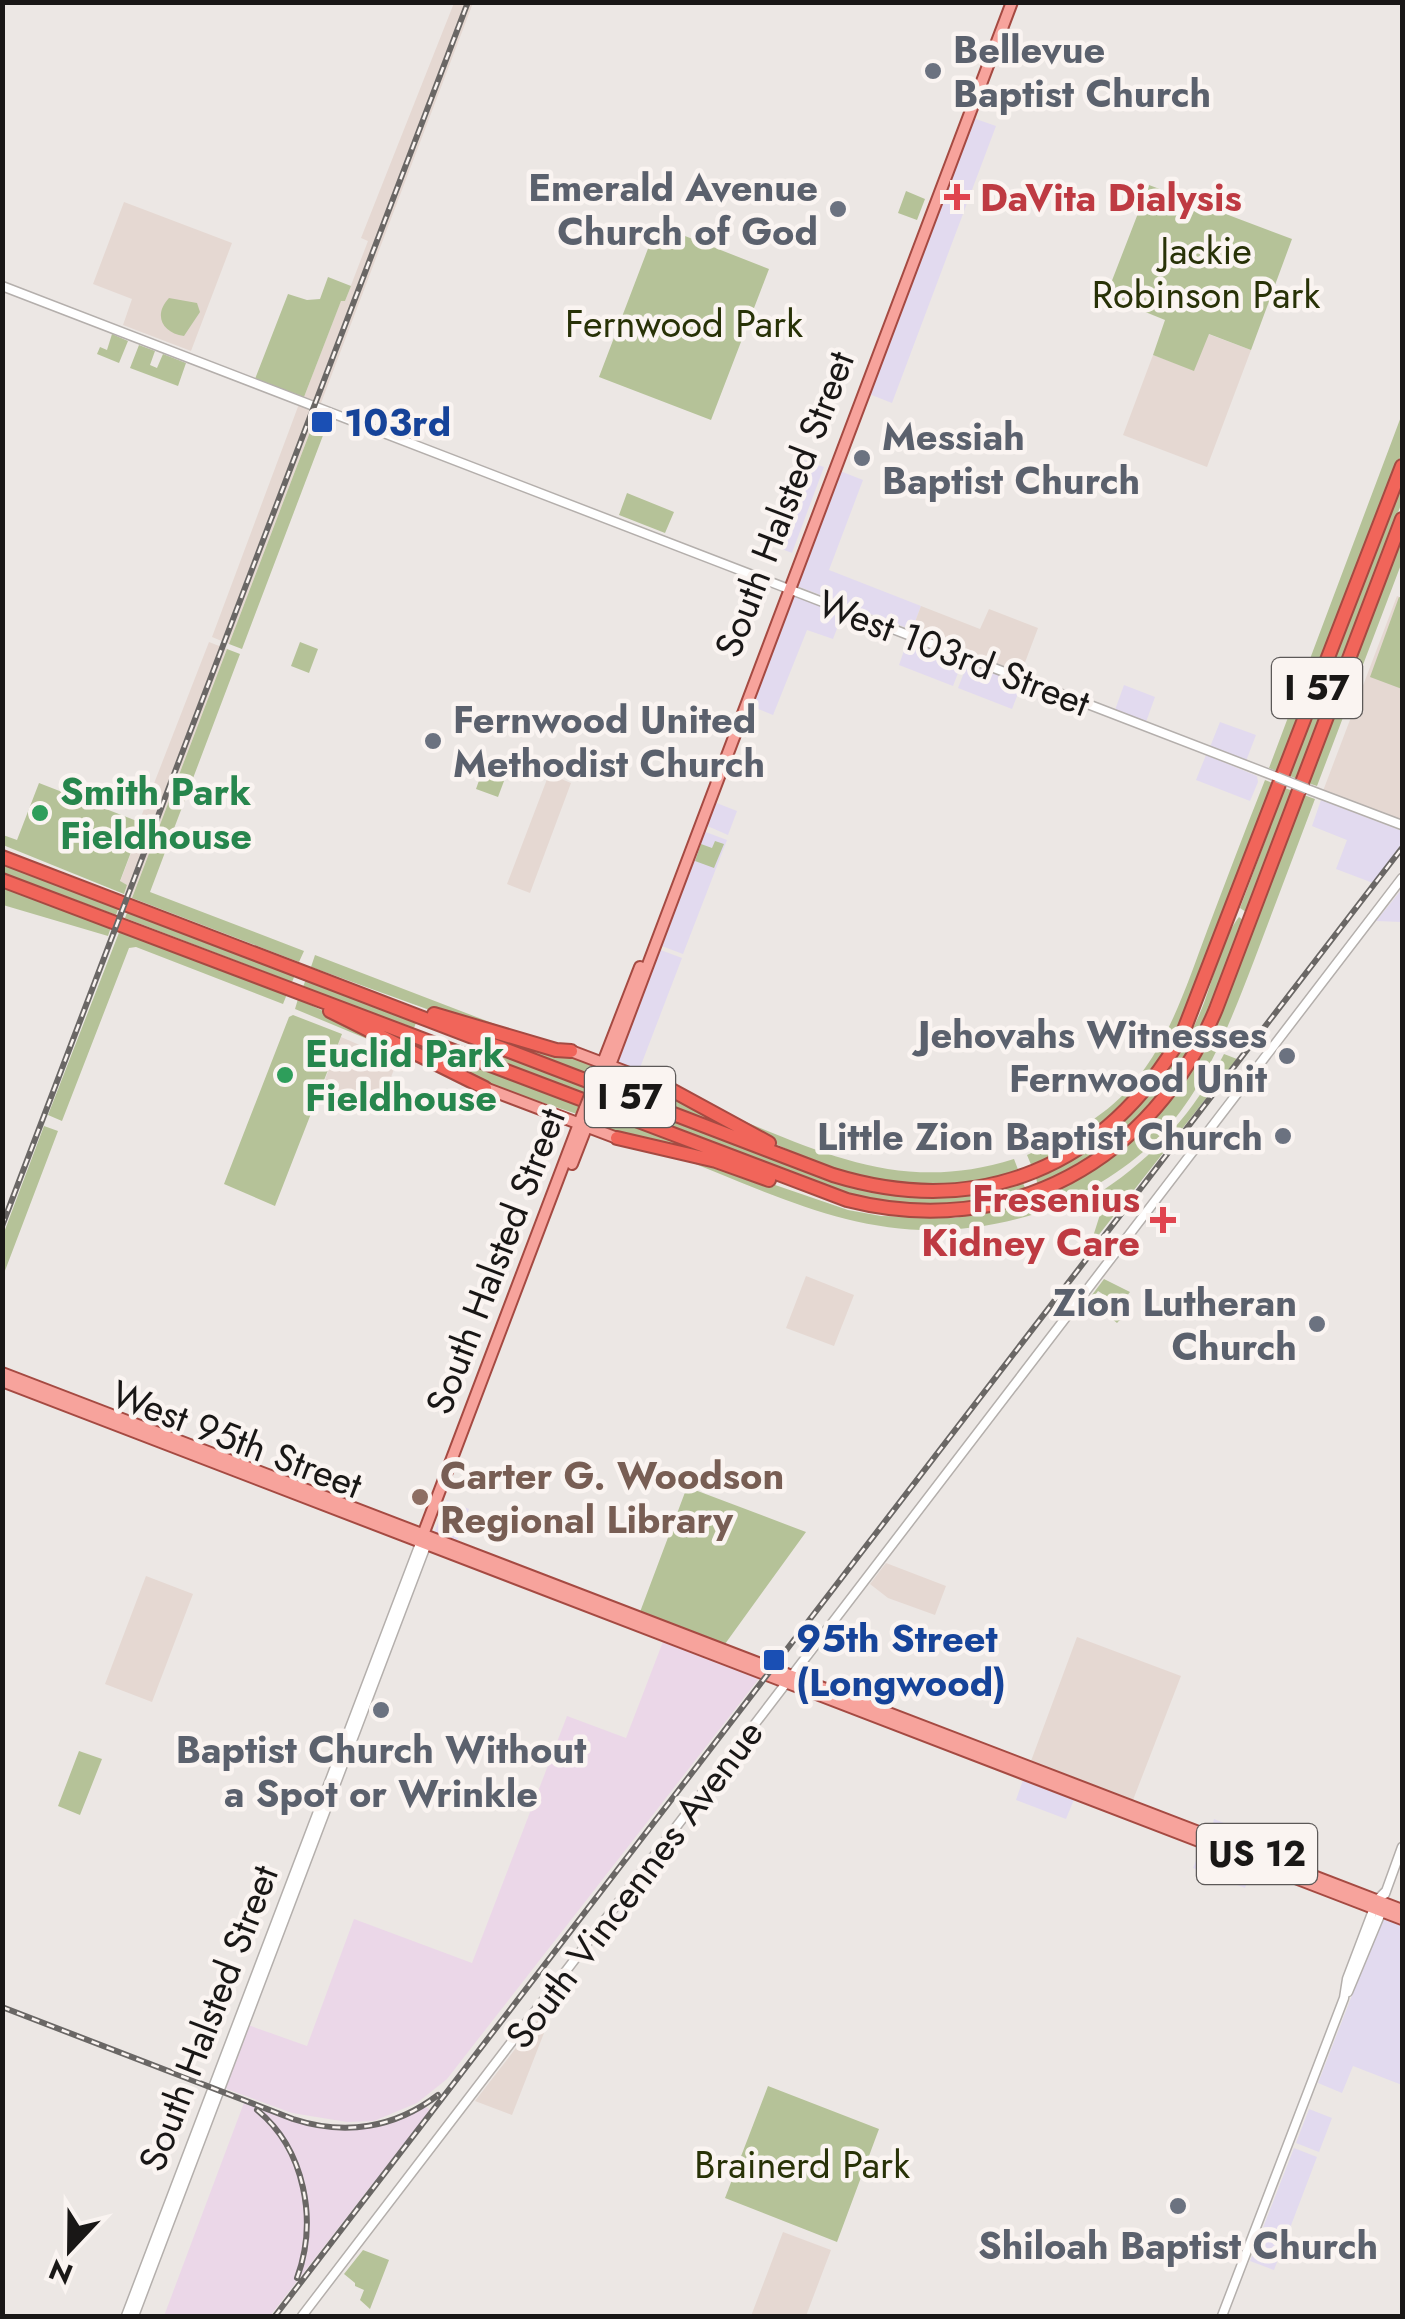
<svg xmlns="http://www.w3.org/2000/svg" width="1405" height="2319" font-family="Jost,sans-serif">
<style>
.commercial{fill:#e2daef}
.industrial{fill:#ebd7e8}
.built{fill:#e5d8d2}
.green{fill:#b5c298}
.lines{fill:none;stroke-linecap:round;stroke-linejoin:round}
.secondary-casing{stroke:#b4afac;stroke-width:11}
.primary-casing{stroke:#a54a42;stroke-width:14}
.motorway-casing{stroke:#a54a42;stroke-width:16}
.secondary{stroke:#fff;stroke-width:8}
.primary{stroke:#f7a39c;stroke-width:10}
.motorway{stroke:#f1655a;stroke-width:12}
.rail-casing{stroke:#6a6765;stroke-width:6}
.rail{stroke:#faf4f1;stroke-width:2.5;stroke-dasharray:8;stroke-linecap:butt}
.secondary-bridge-casing{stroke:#b4afac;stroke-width:11;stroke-linecap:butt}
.primary-bridge-casing{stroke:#a54a42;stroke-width:14;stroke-linecap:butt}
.secondary-bridge{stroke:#fff;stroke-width:8}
.primary-bridge{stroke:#f7a39c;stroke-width:10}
.worship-dot{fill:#6b7280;stroke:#faf4f1;stroke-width:4}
.health-dot{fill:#e0444e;stroke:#faf4f1;stroke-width:4}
.transit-dot{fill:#1a4fb4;stroke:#faf4f1;stroke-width:4}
.leisure-dot{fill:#2e9e5b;stroke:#faf4f1;stroke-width:4}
.education-dot{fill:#8d6e63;stroke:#faf4f1;stroke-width:4}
.labels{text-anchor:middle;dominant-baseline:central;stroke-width:9;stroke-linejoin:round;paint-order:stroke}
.shield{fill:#faf4f1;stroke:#5c5958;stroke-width:2.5}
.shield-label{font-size:35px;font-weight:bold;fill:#191716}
.worship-label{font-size:38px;font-weight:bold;fill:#5b616d;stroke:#faf4f1;text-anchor:end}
.health-label{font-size:38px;font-weight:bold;fill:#be3a42;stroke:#faf4f1;text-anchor:start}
.park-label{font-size:38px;fill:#283207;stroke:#faf4f1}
.transit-label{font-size:38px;font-weight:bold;fill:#164399;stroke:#faf4f1;text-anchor:start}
.street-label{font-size:38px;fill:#191716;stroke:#faf4f1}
.leisure-label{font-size:38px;font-weight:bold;fill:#27864d;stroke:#faf4f1;text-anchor:start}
.education-label{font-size:38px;font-weight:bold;fill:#785e54;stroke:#faf4f1;text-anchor:start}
</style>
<rect width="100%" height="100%" fill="#ece7e4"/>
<path class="commercial" d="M973 118 996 126 892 403 869 394Z
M803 460 824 467 792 553 772 545Z
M840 471 863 480 829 570 921 606 912 630 797 586Z
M794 594 843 613 833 639 807 630 773 715 751 706Z
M908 639 963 660 953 686 899 665Z
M968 662 1022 683 1012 709 958 688Z
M1124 685 1155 697 1146 722 1115 710Z
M1220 722 1256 735 1246 761 1210 747Z
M1206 755 1257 776 1258 782 1250 801 1196 780Z
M1321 800 1402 831V843L1373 883 1336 869 1347 840 1312 826Z
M714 802 737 811 728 835 705 825Z
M703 831 727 840 683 954 659 945Z
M1402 889V922L1376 921Z
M658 949 682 958 638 1073 619 1065 617 1059Z
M447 1500 469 1509 457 1541 434 1533Z
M1024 1777 1075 1797 1066 1819 1016 1800Z
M1214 1819 1247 1832 1276 1835 1275 1856 1211 1832Z
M1202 1847 1253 1867 1245 1888 1193 1868Z
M1383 1915 1402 1922V2085L1353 2066 1342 2093 1318 2083Z
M1309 2109 1332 2118 1319 2152 1296 2143Z
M1294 2148 1317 2157 1274 2270 1250 2261Z"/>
<path class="industrial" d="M664 1639 761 1676 447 2079 417 2103 374 2121 347 2122 292 2113 224 2088 248 2025 307 2046 354 1919 472 1963 567 1716 626 1738Z
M245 2100 305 2123 346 2128 380 2123 423 2105 430 2110 270 2316H164Z"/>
<path class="built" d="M454 3H473L321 403 304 397 341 300 345 301 368 241 361 238Z
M124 202 232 243 191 351 123 325 132 299 93 284Z
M1208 334 1251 350 1207 467 1123 435 1153 355 1194 370Z
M299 404 318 411 229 644 212 637Z
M1397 596 1402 598V821L1323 791Z
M921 606 980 629 989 609 1038 628 1021 673 912 630Z
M209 642 227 649 132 898 124 894 127 885 120 882 142 824 139 822Z
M549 774 571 783 530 893 507 884Z
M341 1037 397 1061 380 1107 323 1085Z
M806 1276 854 1295 834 1346 786 1328Z
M886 1563 946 1586 935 1615 888 1598 870 1584Z
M146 1576 193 1594 152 1702 105 1684Z
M1077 1637 1181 1676 1133 1800 1031 1761Z
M543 2013 551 2015 512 2115 475 2101Z
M783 2232 831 2250 806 2316H751Z"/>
<path class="green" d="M1149 185 1292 239 1251 350 1209 334 1194 371 1153 355 1165 320 1106 296Z
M906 191 925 199 917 220 898 213Z
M657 225 769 269 711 420 599 377Z
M328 277 351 286 345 301H341L304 397 255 379 288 294 307 300 320 299Z
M169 298 197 303 200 312 184 336C162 333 153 315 169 298Z
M112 334 128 341 119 363 97 354 100 347 107 350Z
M139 345 155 351 150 365 157 368 163 354 186 363 178 386 130 368Z
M318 411 330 417 242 649 229 644Z
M1402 414V452L1279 772 1269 768Z
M1402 481V502L1297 779 1290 776Z
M627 493 674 512 665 533 619 515Z
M1402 536V562L1317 786 1308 783Z
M1399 597 1402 598V689L1370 677Z
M300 642 318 649 309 673 291 666Z
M227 649 240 654 150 892 304 951 299 962 132 898Z
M482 772 504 781 498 797 476 789Z
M1265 780 1275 784 1174 1041 1139 1092 1085 1139 1032 1167 1027 1155C1063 1139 1096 1122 1124 1094 1167 1049 1186 987 1207 931 1226 881 1245 830 1265 780Z
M39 783 142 823 120 881 127 885 124 894 3 845V835L17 840Z
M1285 788 1293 791 1246 912 1240 908Z
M1304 795 1315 799C1295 852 1275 905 1255 958 1208 1081 1176 1156 1047 1209L1042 1196C1164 1142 1199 1070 1244 952 1264 900 1284 848 1304 795Z
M715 841 724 844 714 868 695 861 701 844 712 848Z
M2 862 119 907 116 915 3 873Z
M2 887 111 927 108 936 3 905Z
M128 910 295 975 292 982 125 918Z
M1239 917 1243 920C1209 1011 1176 1108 1087 1161 1071 1170 1054 1177 1038 1186L1036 1178C1115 1141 1172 1086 1204 1003 1213 979 1224 935 1239 917Z
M120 930 287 994 283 1004 136 947 129 948 62 1121 48 1115Z
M315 955 539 1041 446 1016 311 967Z
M306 979 416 1023 414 1028 303 987Z
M298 999 443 1068 442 1070 295 1009Z
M293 1015 342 1034 275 1206 224 1184 289 1017Z
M367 1025 580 1106 577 1114 480 1082Z
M462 1025 588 1062 594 1067 591 1076Z
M494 1052 587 1087 584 1095 491 1058Z
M1224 1054 1237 1059 1090 1246 1104 1202 1102 1191C1155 1156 1195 1111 1224 1054Z
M614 1074 663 1091 736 1132 610 1084Z
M606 1095C656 1114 706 1133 756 1152 851 1189 921 1213 1023 1183L1026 1190 973 1203 914 1206 854 1197 603 1102Z
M701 1104C810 1146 895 1197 1014 1159L1019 1172C924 1199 847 1180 761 1137 741 1127 716 1117 701 1104Z
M599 1113 714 1157 630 1136 597 1124Z
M44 1126 58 1131 3 1276V1235Z
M660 1150 746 1175 848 1210 881 1216 955 1218 1030 1201 1035 1214C889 1259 793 1201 660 1150Z
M1104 1279 1130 1292 1122 1302 1130 1309 1117 1323 1111 1318 1120 1305 1098 1291 1083 1312 1080 1311Z
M687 1487 806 1532 725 1644 640 1612Z
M79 1751 102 1759 80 1815 58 1806Z
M768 2086 879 2129 837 2242 725 2198Z
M363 2250 389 2260 370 2309 360 2300 364 2290 355 2286V2283L344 2274Z"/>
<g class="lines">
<defs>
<path id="secondary" d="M2 286 1277 777
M1307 789 1402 825
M1385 1894 1402 1847
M1348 1992 1383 1908
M126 2316 421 1541
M134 2316 427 1543
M302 2316 1402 878
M1222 2316 1344 1998 1347 1979 1377 1900 1386 1891"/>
<path id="primary" d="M571 1051 666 1087
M597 1078 640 967
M604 1081 1012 2
M485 1088 617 1138
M572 1164 593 1110
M2 1373 1402 1910
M2 1381 1402 1919
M421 1540 585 1108"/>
<path id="motorway" d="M2 857 833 1175C980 1220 1106 1167 1182 1035L1402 466
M2 880 847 1200C1009 1241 1153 1161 1216 1009L1402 519
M330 1011 485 1088
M434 1014 556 1050 571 1051
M666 1087 769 1143
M617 1138 716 1161 769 1180"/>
</defs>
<use href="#secondary" class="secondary-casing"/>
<use href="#primary" class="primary-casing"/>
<use href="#motorway" class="motorway-casing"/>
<use href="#secondary" class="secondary"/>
<use href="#primary" class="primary"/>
<use href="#motorway" class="motorway"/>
<defs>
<path id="rail" d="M2 1226 468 2
M2 2007 293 2119C345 2136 395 2128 438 2095
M257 2110C305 2149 318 2221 297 2278
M275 2316 1402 848"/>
</defs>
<use href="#rail" class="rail-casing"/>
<use href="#rail" class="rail"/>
<defs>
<path id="secondary-bridge" d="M1277 777 1307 789"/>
<path id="primary-bridge" d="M585 1108 597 1078
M593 1110 604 1081"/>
</defs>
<use href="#secondary-bridge" class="secondary-bridge-casing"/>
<use href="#primary-bridge" class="primary-bridge-casing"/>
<use href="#secondary-bridge" class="secondary-bridge"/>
<use href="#primary-bridge" class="primary-bridge"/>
</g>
<g class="worship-dot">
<circle cx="933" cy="71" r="10"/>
<circle cx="838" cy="209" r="10"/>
<circle cx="862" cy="458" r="10"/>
<circle cx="433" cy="741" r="10"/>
<circle cx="1287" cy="1056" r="10"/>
<circle cx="1283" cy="1136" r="10"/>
<circle cx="1317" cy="1324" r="10"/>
<circle cx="381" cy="1710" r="10"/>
<circle cx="1178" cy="2206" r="10"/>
</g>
<g class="health-dot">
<path d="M952 182h10v10h10v10h-10v10h-10v-10h-10v-10h10z"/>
<path d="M1158 1205h10v10h10v10h-10v10h-10v-10h-10v-10h10z"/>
</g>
<g class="transit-dot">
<rect x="310" y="410" width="24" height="24" rx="5"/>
<rect x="762" y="1648" width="24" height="24" rx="5"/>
</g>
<g class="leisure-dot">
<circle cx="40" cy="813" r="10"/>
<circle cx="285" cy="1075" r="10"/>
</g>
<circle class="education-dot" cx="420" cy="1497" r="10"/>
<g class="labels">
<g class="shield">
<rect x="1272" y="658" width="90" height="60" rx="8"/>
<rect x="585" y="1067" width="90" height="60" rx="8"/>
<rect x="1197" y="1824" width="120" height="60" rx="8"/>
</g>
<g class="shield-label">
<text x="1317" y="688">I 57</text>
<text x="630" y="1097">I 57</text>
<text x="1257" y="1854">US 12</text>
</g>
<g class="worship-label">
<text x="953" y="49" text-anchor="start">Bellevue<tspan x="953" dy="44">Baptist Church</tspan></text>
<text x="818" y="187">Emerald Avenue<tspan x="818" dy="44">Church of God</tspan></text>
<text x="882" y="436" text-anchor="start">Messiah<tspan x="882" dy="44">Baptist Church</tspan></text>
<text x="453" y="719" text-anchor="start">Fernwood United<tspan x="453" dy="44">Methodist Church</tspan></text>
<text x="1267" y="1034">Jehovahs Witnesses<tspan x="1267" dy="44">Fernwood Unit</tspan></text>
<text x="1263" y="1136">Little Zion Baptist Church</text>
<text x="1297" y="1302">Zion Lutheran<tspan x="1297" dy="44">Church</tspan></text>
<text x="381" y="1749" text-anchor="middle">Baptist Church Without<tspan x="381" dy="44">a Spot or Wrinkle</tspan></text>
<text x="1178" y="2245" text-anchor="middle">Shiloah Baptist Church</text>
</g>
<g class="health-label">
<text x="980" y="197">DaVita Dialysis</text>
<text x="1140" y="1198" text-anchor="end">Fresenius<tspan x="1140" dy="44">Kidney Care</tspan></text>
</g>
<g class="park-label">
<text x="1206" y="250">Jackie<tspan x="1206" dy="44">Robinson Park</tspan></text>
<text x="684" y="323">Fernwood Park</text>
<text x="802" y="2164">Brainerd Park</text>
</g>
<g class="transit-label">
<text x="344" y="422">103rd</text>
<text x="796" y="1638">95th Street<tspan x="796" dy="44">(Longwood)</tspan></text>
</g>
<g class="street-label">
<text transform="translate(784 504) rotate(-69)">South Halsted Street</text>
<text transform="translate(954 653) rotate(21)">West 103rd Street</text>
<text transform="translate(495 1261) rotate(-69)">South Halsted Street</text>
<text transform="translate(237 1439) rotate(21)">West 95th Street</text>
<text transform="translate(634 1884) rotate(-53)">South Vincennes Avenue</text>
<text transform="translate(208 2018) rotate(-69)">South Halsted Street</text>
</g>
<g class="leisure-label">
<text x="60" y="791">Smith Park<tspan x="60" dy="44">Fieldhouse</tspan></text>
<text x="305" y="1053">Euclid Park<tspan x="305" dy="44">Fieldhouse</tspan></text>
</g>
<g class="education-label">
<text x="440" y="1475">Carter G. Woodson<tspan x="440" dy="44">Regional Library</tspan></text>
</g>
</g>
<rect width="1405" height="2319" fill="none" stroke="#191716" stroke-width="10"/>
<g transform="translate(70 2249) rotate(202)" stroke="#faf4f1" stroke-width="8" paint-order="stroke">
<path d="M0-8L18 38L0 25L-18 38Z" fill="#191716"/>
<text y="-15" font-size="28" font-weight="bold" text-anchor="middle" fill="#191716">N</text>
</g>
</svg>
